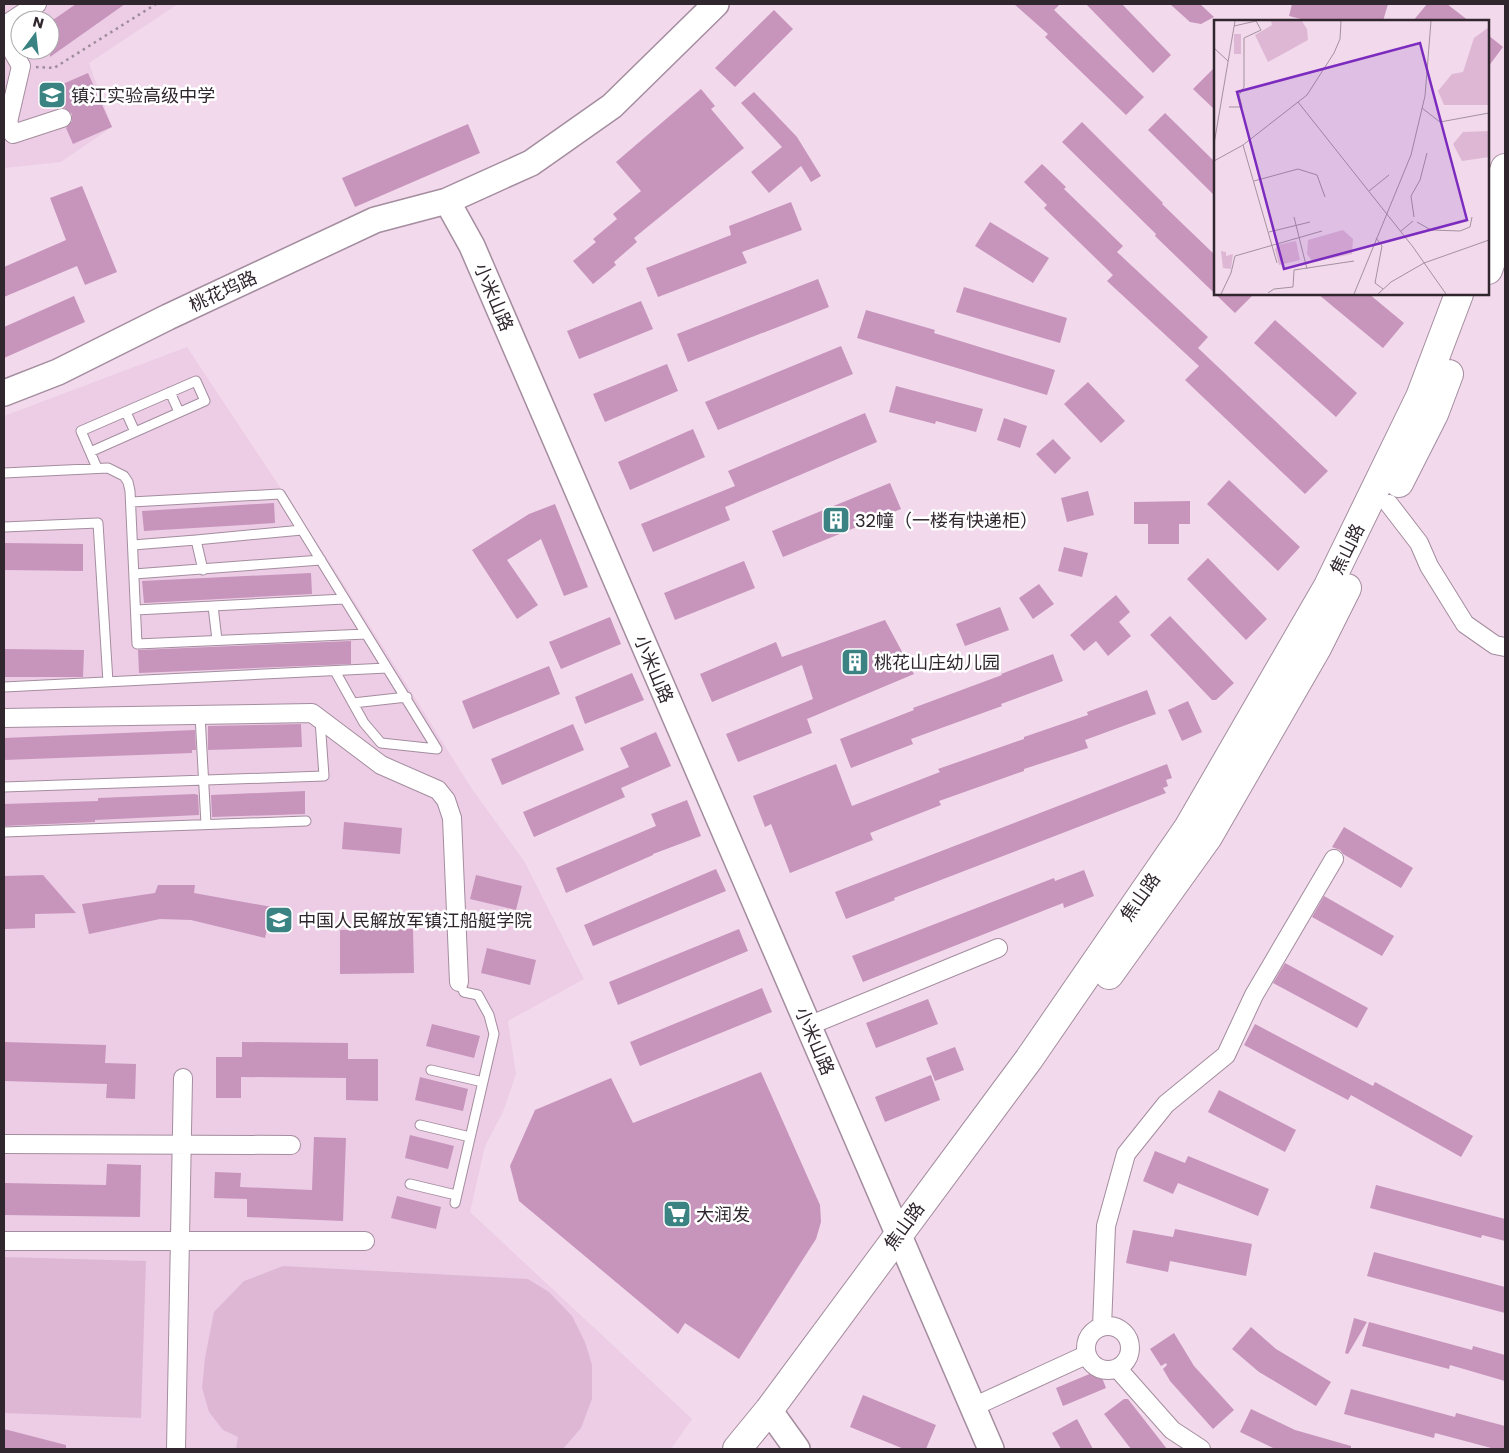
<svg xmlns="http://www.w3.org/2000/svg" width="1509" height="1453" font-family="Poppins,'Noto Sans SC',sans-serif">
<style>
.built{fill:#eccde5;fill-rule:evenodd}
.green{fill:#deb7d5}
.building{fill:#c794bc}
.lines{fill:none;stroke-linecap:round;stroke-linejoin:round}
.lane-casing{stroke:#a48d9f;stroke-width:11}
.street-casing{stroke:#a48d9f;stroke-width:20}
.secondary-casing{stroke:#a48d9f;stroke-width:28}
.primary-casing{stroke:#a48d9f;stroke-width:30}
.path{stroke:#9e8c9a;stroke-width:2.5;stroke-dasharray:2.5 4;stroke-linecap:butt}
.lane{stroke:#fff;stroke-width:9}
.street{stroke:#fff;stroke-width:18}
.secondary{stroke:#fff;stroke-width:25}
.primary{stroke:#fff;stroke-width:28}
.labels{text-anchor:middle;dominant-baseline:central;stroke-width:5;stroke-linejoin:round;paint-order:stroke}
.poi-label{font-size:18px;fill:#30272e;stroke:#fff;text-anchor:start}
.street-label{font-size:18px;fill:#30272e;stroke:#fff}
.inset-road{fill:none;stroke:#a492a0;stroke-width:1}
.view{fill:#7b2cbf;fill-opacity:0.15;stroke:#7b2cbf;stroke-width:2.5}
.inset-edge{fill:none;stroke:#30272e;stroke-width:2.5}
</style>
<rect width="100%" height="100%" fill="#f2d9ec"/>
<path class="built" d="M4 4H178L89 63 112 127 61 162 4 168ZM20 20H50V50H20Z
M187 347 335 570 472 789 524 861 584 979 508 1021 516 1074 503 1112 485 1146 470 1212 692 1419 671 1449H4V416Z"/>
<path class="green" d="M4 1257 146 1261 141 1418 4 1413Z
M283 1266 528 1279 549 1292 572 1316 585 1342 592 1365V1399L581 1428 563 1449H236L238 1437 223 1430 209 1412 202 1388 205 1358 214 1312 244 1281Z"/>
<path class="building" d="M76 4H125L50 57V22Z
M1014 4H1060L1054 10 1144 97 1126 115 1045 37 1048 34Z
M1086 4H1122L1171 55 1153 73Z
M1170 4H1200L1214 17 1201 24 1190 22Z
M1292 4H1388L1383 21H1309L1289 16Z
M1427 4H1447L1469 21H1413Z
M774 10 793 29 735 87 715 68Z
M1488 35 1503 47 1488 67Z
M1215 67V110L1193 89Z
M88 73 112 127 73 144 66 128 72 121V114L65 108H57L49 90Z
M701 89 715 106 711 109 744 148 634 238 637 242 614 262 616 265 593 284 573 261 596 242 593 239 617 219 613 214 641 191 616 162Z
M754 92 797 137 821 176 811 182 801 166 769 193 751 172 782 147 741 103Z
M1165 113 1215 162V196L1148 130Z
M1082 122 1163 203 1162 204 1215 255V294H1254L1235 313 1155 236 1156 234 1062 142Z
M468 124 480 153 355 207 342 178Z
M1042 164 1066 187 1064 189 1123 246 1117 252 1208 337 1198 348 1328 471 1305 494 1185 380 1199 366 1107 281 1113 275 1044 208 1047 205 1024 182Z
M82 186 117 272 85 285 77 266 4 297V267L66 240 50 198Z
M791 202 802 230 742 252 747 263 658 297 646 268 731 235 729 226Z
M990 222 1049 258 1033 283 975 246Z
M818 279 829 307 688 362 677 334Z
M964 287 1067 318 1060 343 956 312Z
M1318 294H1369L1404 323 1383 348Z
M74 296 85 322 4 358V327Z
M641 301 653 329 579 359 567 331Z
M866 310 935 330 934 333 1055 370 1047 395 857 338Z
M1275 320 1357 393 1336 417 1254 343Z
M841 346 853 374 718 430 705 402Z
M667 364 678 391 605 422 593 394Z
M1088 382 1125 421 1101 443 1064 404Z
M896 386 983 409 976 432 936 421 935 424 889 412Z
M865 413 877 442 725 507 730 520 653 552 641 524 735 486 728 471Z
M1004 418 1027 426 1020 448 997 440Z
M693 429 705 457 630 490 618 462Z
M1053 439 1071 458 1055 474 1036 454Z
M1229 480 1300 547 1278 571 1207 504Z
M890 483 901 509 783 557 772 531Z
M1088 491 1094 515 1067 522 1061 498Z
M1190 501V524H1179V544H1148V524H1134V502Z
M274 503 275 523 144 531 142 511Z
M555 504 588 587 564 596 541 539 507 560 538 605 517 619 472 550 529 514Z
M4 543 83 544V571L4 570Z
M1064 547 1088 553 1082 577 1058 571Z
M1208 558 1267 619 1246 640 1187 579Z
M744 561 755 588 675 620 664 593Z
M311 573 312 594 144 603 142 581Z
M1039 584 1054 604 1033 619 1019 598Z
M1116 595 1130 612 1119 622 1131 636 1108 656 1096 641 1084 651 1070 635Z
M1000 607 1009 630 965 646 956 624Z
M1170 616 1234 683 1216 700H1212L1150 635Z
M610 617 621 644 561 669 549 642Z
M885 620 914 674 807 719 812 733 738 762 726 734 813 699 802 665 712 702 700 674 776 642 782 657Z
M351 641V664L139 673 138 650Z
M4 649 84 650 83 677H4Z
M1053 654 1063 681 1001 704 1002 706 911 739 913 744 851 768 840 739 914 710 913 708 1002 675 1001 674Z
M549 666 560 694 473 729 462 701Z
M632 673 644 700 585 724 575 697Z
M1147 690 1156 714 1085 740 1088 748 1024 769V771L939 801 941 805 870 833 873 840 790 873 771 824 765 827 753 796 836 764 852 806 940 772 938 769 1024 739V737L1088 715 1087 712Z
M1188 701 1202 732 1182 741 1168 710Z
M301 724 302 747 208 750V726Z
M573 724 584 750 502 785 491 759Z
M195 730 196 750H192V753L4 760V738Z
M656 732 671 766 621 788 625 797 534 837 523 812 629 767 620 748Z
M1167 764 1172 778 1166 780 1168 786 1163 788 1166 793 894 898 895 900 846 919 835 892Z
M305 791V814L212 817 211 795Z
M195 794 198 795 199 815 95 820V822L4 826V804L98 801V798Z
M687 800 701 836 653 854V855L566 893 556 868 656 826 651 814Z
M344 822 402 828 400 854 342 849Z
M1344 827 1413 868 1401 888 1343 854 1340 850 1332 847Z
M716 869 726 891 593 946 584 925Z
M1084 870 1094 896 1064 908 1063 903 863 982 852 956 1054 878 1055 881Z
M43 875 76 913 35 914V928L4 929V876Z
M476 875 522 886 516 910 470 899Z
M158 885H195L194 893 272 907 265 938 191 920 160 919 89 934 82 904 155 893Z
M1324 896 1394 936 1382 956 1312 917Z
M413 929 414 973 340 974V930Z
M739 929 748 951 618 1005 609 982Z
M487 948 536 960 530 985 481 973Z
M1285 963 1368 1008 1357 1028 1273 983Z
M762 988 772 1012 640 1066 630 1042Z
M928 999 938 1024 876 1048 866 1023Z
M432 1024 480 1036 474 1058 426 1046Z
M1255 1024 1373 1086 1375 1082 1473 1136 1461 1157 1351 1095 1348 1100 1244 1045Z
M4 1042 106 1045 105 1063 136 1064 135 1099 106 1098 107 1084 4 1081Z
M242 1042 348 1043V1059H378V1101L346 1100V1078L241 1077V1098H216V1057H242Z
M955 1047 964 1070 935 1081 926 1058Z
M761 1072 820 1205 821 1222 816 1239 739 1359 685 1323 678 1334 519 1201 510 1166 535 1110 611 1078 633 1123Z
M931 1075 940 1100 885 1122 875 1097Z
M420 1077 468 1089 463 1111 415 1100Z
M1219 1090 1296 1130 1285 1152 1208 1112Z
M410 1135 454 1146 448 1169 405 1158Z
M314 1137 346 1138 343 1221 247 1217V1199L214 1198 215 1172 241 1173 240 1187 312 1190Z
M1155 1151 1185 1163 1188 1156 1269 1189 1258 1216 1178 1183 1173 1194 1143 1181Z
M107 1164 141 1165 140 1217 4 1215V1183L106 1185Z
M1376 1185 1505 1219V1241L1482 1235 1481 1238 1370 1208Z
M397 1196 441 1207 436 1229 391 1218Z
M1175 1229 1252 1244 1246 1276 1170 1261 1168 1272 1126 1263 1133 1230 1173 1237Z
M1374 1252 1505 1287V1313L1367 1276Z
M1354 1318 1367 1322 1348 1354 1345 1353Z
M1369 1322 1472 1350 1473 1346 1505 1355V1381L1450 1365 1449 1369 1362 1346Z
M1251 1327 1276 1349 1331 1382 1316 1406 1259 1372 1232 1349Z
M1174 1333 1194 1366 1234 1410 1213 1429 1170 1381 1163 1369 1167 1365 1166 1363 1161 1366 1150 1349Z
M1099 1370 1106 1388 1063 1406 1056 1388Z
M1351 1389 1455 1417 1456 1413 1505 1426V1449H1495L1435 1433 1434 1438 1344 1414Z
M863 1395 936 1425 926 1449H904L850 1427Z
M1124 1399H1128L1167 1449H1131L1104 1414Z
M1251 1409 1295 1430 1351 1446V1449H1275L1240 1432Z
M1077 1419 1093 1449H1061L1052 1433Z
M4 1429 66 1445V1449H4Z"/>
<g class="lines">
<defs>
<path id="lane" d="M170 392 179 412
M126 412 135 432
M90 452 205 401 196 381 81 431 97 468
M4 473 108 468 124 476 128 482 130 491 137 644 366 634
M131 502 280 494 437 749
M4 527 98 523 108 682
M196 540 203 570
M133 545 196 540 302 530
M134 574 321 560
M213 606 217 640
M136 610 344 599
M335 671 364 723 381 743 437 749
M4 687 387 668
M353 703 407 697
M200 715 206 824
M4 787 324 776 320 720
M4 832 306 821
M431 1070 483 1082
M420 1125 470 1137
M410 1184 456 1195
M455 1203 494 1034 489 1015 478 995 464 992 459 982"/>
<path id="street" d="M4 121 8 122 21 66 6 40 11 21 37 4
M8 122 13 134 62 118
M1389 504 1419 543 1429 566 1465 624 1495 645 1505 647
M4 718 312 713 381 765 438 790 446 800 452 818 459 982
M808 1026 998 948
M4 1144 291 1145
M4 1241H365
M1086 1348a22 22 0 1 1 44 0a22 22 0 1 1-44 0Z
M1102 1327 1106 1226 1126 1154 1166 1104 1226 1055 1254 995 1334 859
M1117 1368 1172 1430 1201 1449
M973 1407 1086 1355
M176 1449 183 1078"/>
<path id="secondary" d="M447 201 472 246 991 1449
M4 393 58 372 168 317 375 220 447 201 531 163 612 106 716 4
M769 1410 797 1449"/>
<path id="primary" d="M1488 216 1505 168
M1488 270 1505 223
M1399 483 1434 414 1449 374
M1109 975 1208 837 1317 648 1347 588
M737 1449 769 1410 1029 1059 1188 828 1328 586 1420 397 1459 294"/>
</defs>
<use href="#lane" class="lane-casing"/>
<use href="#street" class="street-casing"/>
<use href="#secondary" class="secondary-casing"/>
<use href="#primary" class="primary-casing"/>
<path class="path" d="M36 67 54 68 156 4"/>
<use href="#lane" class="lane"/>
<use href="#street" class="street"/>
<use href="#secondary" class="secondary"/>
<use href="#primary" class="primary"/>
</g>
<defs>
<symbol id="school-square" viewBox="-11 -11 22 22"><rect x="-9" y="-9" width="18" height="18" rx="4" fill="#3b8383" stroke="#fff"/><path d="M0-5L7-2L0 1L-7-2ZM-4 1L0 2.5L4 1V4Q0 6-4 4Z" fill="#fff"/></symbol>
<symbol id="building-square" viewBox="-11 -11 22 22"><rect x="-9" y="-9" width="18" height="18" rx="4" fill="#3b8383" stroke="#fff"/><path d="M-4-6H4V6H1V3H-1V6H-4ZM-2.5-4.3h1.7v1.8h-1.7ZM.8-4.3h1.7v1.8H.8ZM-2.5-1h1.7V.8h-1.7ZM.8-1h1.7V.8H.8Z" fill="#fff"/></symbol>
<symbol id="university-square" viewBox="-11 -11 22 22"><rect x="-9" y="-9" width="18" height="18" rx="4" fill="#3b8383" stroke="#fff"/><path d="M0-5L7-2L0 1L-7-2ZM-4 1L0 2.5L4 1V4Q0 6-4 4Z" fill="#fff"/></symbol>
<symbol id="supermarket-square" viewBox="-11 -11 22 22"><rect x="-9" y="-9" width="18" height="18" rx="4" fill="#3b8383" stroke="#fff"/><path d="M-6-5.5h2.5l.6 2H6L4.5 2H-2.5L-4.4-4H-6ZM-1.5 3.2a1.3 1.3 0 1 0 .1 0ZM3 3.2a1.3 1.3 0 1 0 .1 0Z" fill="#fff"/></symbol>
</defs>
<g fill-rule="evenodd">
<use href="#school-square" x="36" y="79" width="32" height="32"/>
<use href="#building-square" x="820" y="504" width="32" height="32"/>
<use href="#building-square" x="839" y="646" width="32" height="32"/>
<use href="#university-square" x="263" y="904" width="32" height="32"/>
<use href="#supermarket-square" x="661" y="1198" width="32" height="32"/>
</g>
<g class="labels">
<g class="poi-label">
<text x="71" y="95">镇江实验高级中学</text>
<text x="855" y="520">32幢（一楼有快递柜）</text>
<text x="874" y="662">桃花山庄幼儿园</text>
<text x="298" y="920">中国人民解放军镇江船艇学院</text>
<text x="696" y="1214">大润发</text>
</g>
<g class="street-label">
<text transform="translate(223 291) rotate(-25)">桃花坞路</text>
<text transform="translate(494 297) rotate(67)">小米山路</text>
<text transform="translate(1347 549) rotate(-64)">焦山路</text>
<text transform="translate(654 669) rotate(67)">小米山路</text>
<text transform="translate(1140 897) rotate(-55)">焦山路</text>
<text transform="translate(815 1041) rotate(67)">小米山路</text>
<text transform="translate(904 1226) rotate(-54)">焦山路</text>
</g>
</g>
<g transform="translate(1214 20)">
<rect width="275" height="275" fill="#f2d9ec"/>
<path d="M57 1H88L93 9 94 20 54 42 41 15 58 5ZM275 7V85H230L224 71 238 54 249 52 260 18ZM20 14H27V34H20ZM275 111V137L248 141 239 124 249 112ZM129 210 139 219 138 234 99 242 93 234 94 220ZM82 221 86 240 65 245 61 229 63 225ZM7 231 12 232V236L19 234 17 249 9 248Z" fill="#deb7d5"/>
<path class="inset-road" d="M0 28 14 41M84 82 199 227 232 274M15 87H28L25 75 30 67V18L47 10 42 1 20 6M208 88 226 102 275 93M0 124 21 1M29 125 63 243M0 141 29 125 93 75 120 33 126 19 127 1M40 161 84 149 103 155 111 177M155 171 175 155M80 197 93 249M200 197 197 176 206 160 213 133M203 202 217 210 246 211 256 207 258 197M187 211 199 201M55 212 96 202M162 218 168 226 161 263 169 269M54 273 60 269 79 267 80 250 140 241M7 274 17 253 21 236 108 211M140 274 197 135 211 76 217 1M164 274 177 262 210 243 275 220"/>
<path class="view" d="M206 23 253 200 70 249 23 72Z"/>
<rect width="275" height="275" class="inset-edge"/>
</g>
<rect width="1509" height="1453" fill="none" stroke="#30272e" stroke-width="10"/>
<g transform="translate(35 35) rotate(15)"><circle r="24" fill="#ffffff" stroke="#aca9ab"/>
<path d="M0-4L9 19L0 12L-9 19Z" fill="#3b8383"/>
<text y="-8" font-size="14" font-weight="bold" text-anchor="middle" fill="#30272e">N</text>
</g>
</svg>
